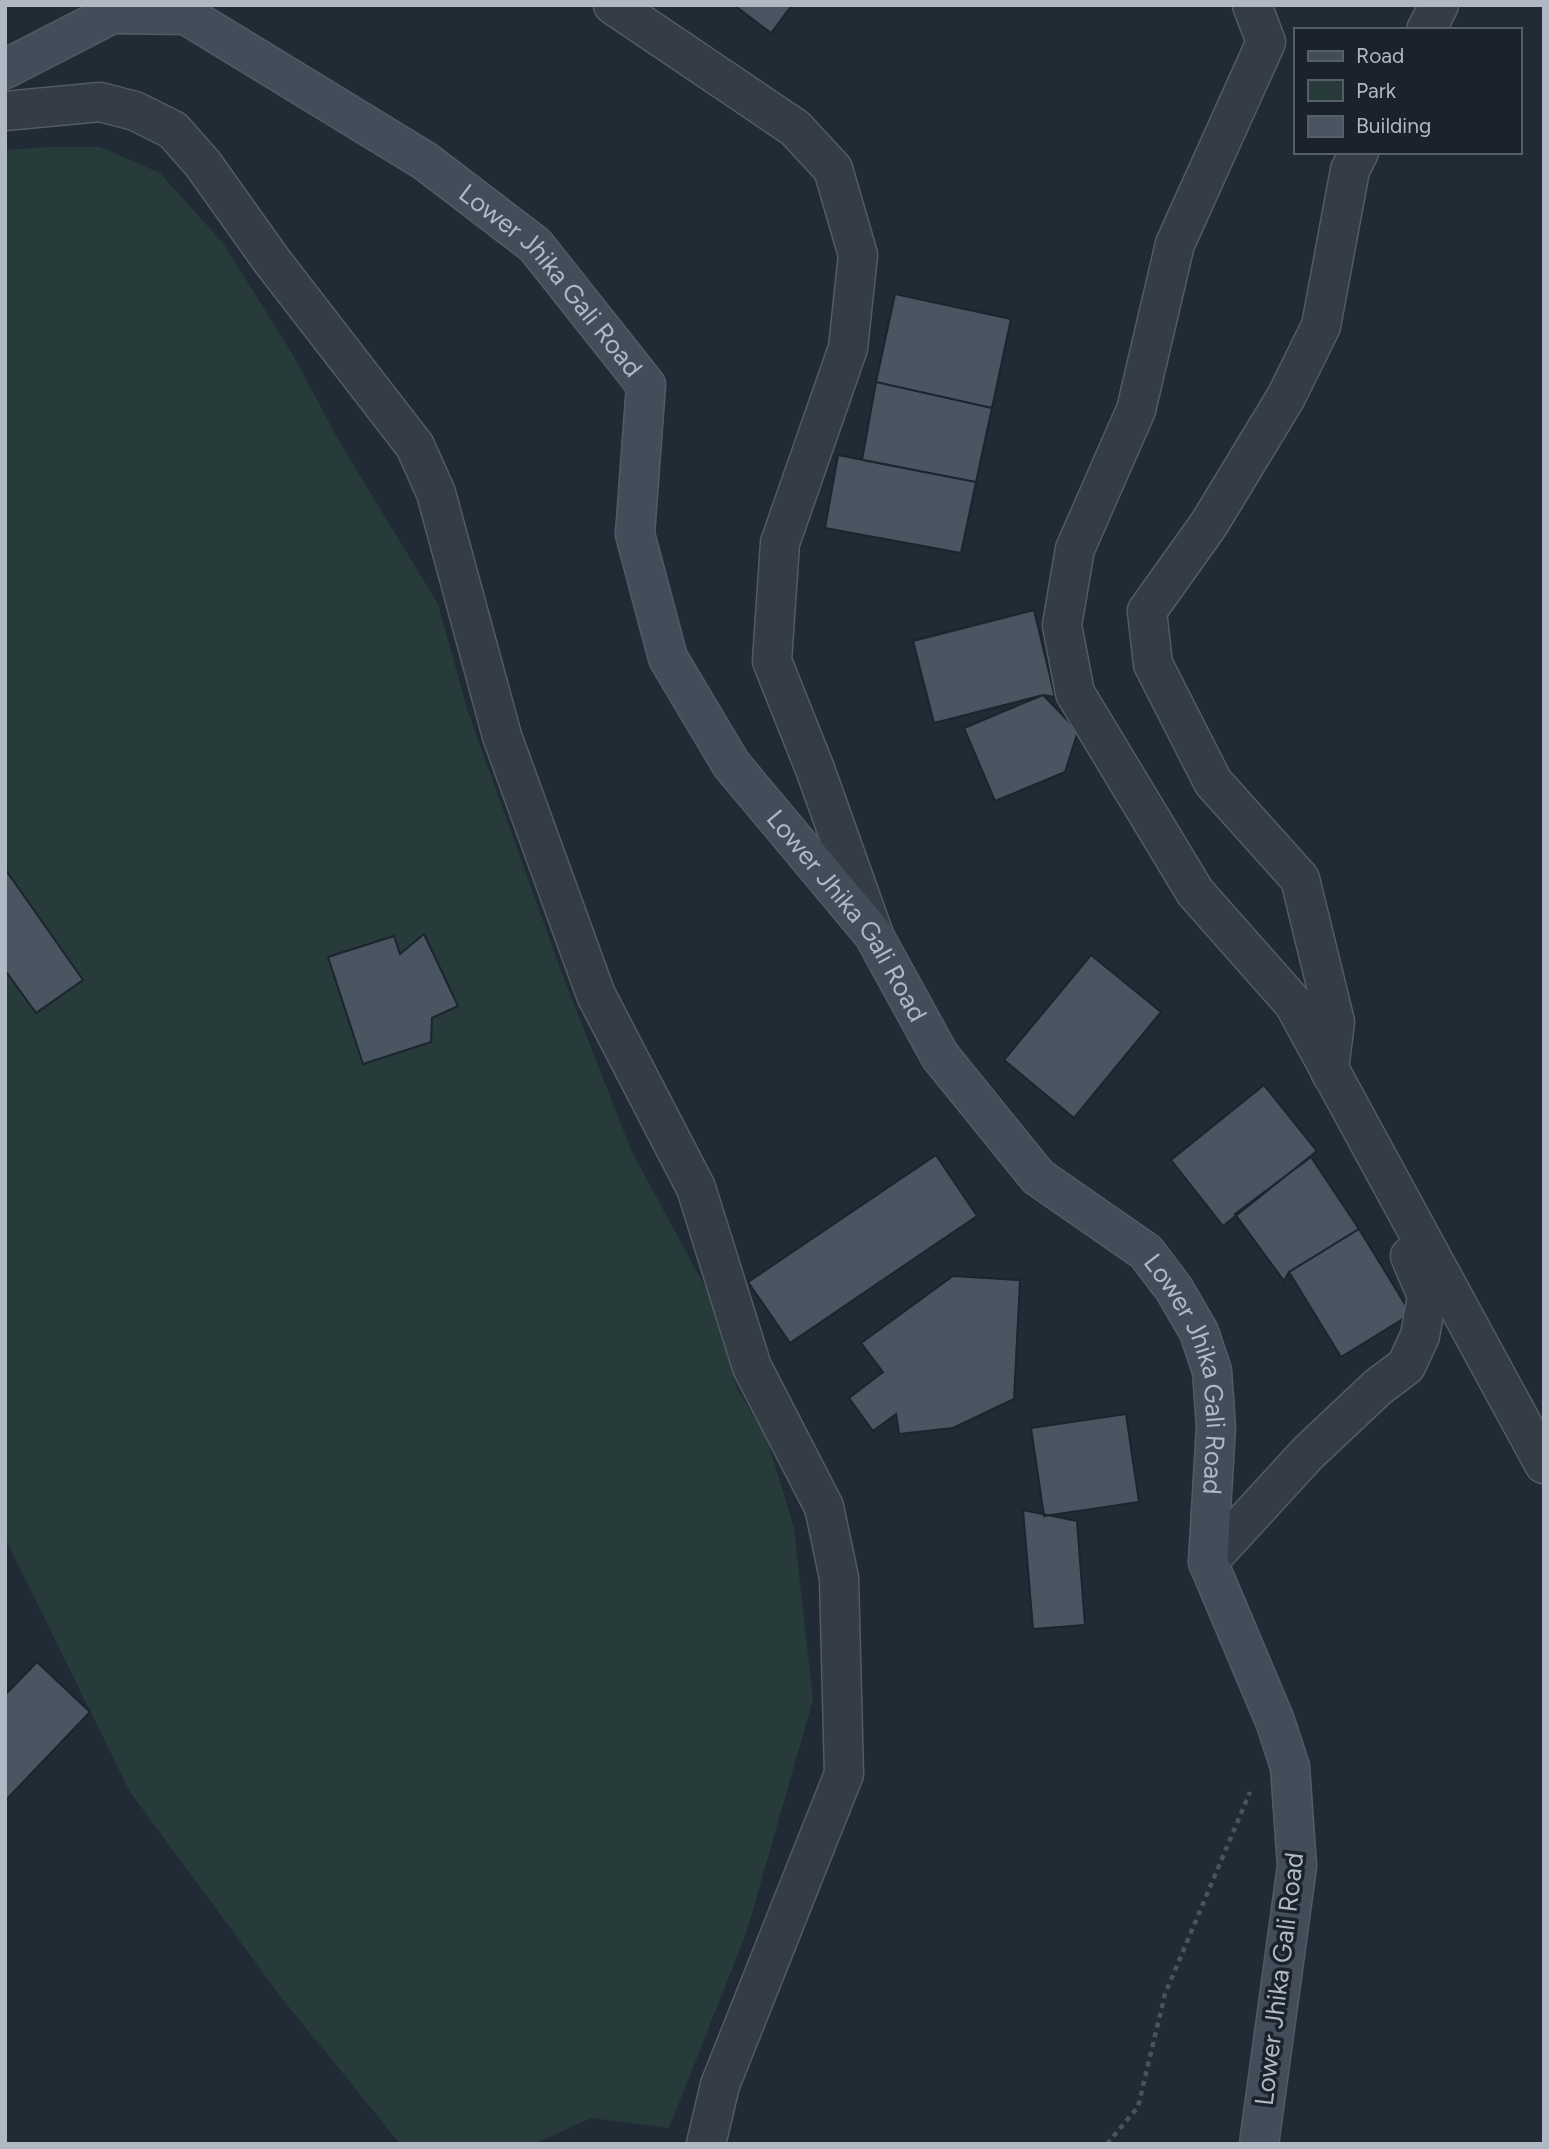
<svg xmlns="http://www.w3.org/2000/svg" width="1549" height="2149" font-family="Figtree,sans-serif">
<style>
.green{fill:#273b3a}
.building{fill:#495561;stroke:#1c242d;stroke-width:2}
.lines{fill:none;stroke-linecap:round;stroke-linejoin:round}
.street-casing{stroke:#525b64;stroke-width:41}
.secondary-casing{stroke:#525b64;stroke-width:41}
.path{stroke:#445758;stroke-width:4.5;stroke-dasharray:5 5;stroke-linecap:butt}
.street{stroke:#343d46;stroke-width:38}
.secondary{stroke:#434c59;stroke-width:38}
.labels{text-anchor:middle;dominant-baseline:central;stroke-width:7;stroke-linejoin:round;paint-order:stroke}
.street-label{font-size:26px;fill:#afb8c3;stroke:#1a222b}
</style>
<rect width="100%" height="100%" fill="#212b35"/>
<path class="green" d="M47 147H100L160 173 223 243 293 355 339 441 438 604 468 712 561 971 632 1152 710 1296 737 1388 767 1439 794 1528 813 1700 746 1934 669 2128 591 2118 534 2144H400L281 1997 130 1792 5 1538V150Z"/>
<path class="building" d="M734 5H792L771 33Z
M895 294 1011 319 992 408 876 382Z
M876 382 992 408 976 482 862 460Z
M838 455 976 482 961 553 825 528Z
M1034 610 1055 697 1043 695 934 723 913 641Z
M1043 695 1078 731 1065 772 995 801 964 728Z
M5 869 83 980 36 1013 5 970Z
M424 934 458 1006 432 1018 431 1042 363 1064 328 957 394 936 400 954Z
M1091 955 1161 1012 1074 1118 1004 1060Z
M1264 1085 1317 1151 1223 1226 1171 1160Z
M936 1155 977 1216 790 1343 748 1282Z
M1311 1157 1359 1229 1289 1272 1284 1281 1235 1214Z
M1359 1229 1411 1314 1341 1357 1289 1272Z
M953 1276 1020 1280 1014 1399 953 1428 899 1434 896 1414 873 1431 849 1398 883 1372 861 1343Z
M1126 1414 1139 1502 1044 1516 1031 1428Z
M1023 1510 1077 1521 1085 1625 1033 1629Z
M37 1662 90 1712 5 1801V1695Z"/>
<g class="lines">
<defs>
<path id="street" d="M613 5 795 128 833 169 858 255 848 348 780 543 772 661 815 769 873 932
M1252 5 1266 42 1175 244 1136 410 1075 549 1062 625 1075 693 1195 892 1294 1004 1544 1464
M1426 30 1439 5
M5 111 100 102 135 111 173 130 203 164 272 261 415 446 436 493 502 736 596 995 696 1188 752 1367 824 1507 839 1578 844 1774 720 2085 706 2144
M1332 1075 1329 1069 1335 1022 1300 879 1213 782 1153 664 1147 611 1209 524 1286 397 1321 326 1350 170 1359 152
M1208 1562 1308 1453 1378 1387 1406 1366 1420 1336 1427 1296 1410 1256"/>
<g id="secondary">
<path id="s1" d="M5 69 112 14 186 15 425 161 535 245 646 385 635 534 668 658 731 764 873 934 940 1056 1038 1177 1146 1252 1174 1289 1199 1332 1212 1371 1216 1427 1208 1562 1275 1721 1290 1767 1297 1866 1259 2144"/>
</g>
</defs>
<use href="#street" class="street-casing"/>
<use href="#secondary" class="secondary-casing"/>
<path class="path" d="M1107 2144 1138 2107 1165 1994 1250 1792"/>
<use href="#street" class="street"/>
<use href="#secondary" class="secondary"/>
</g>
<g class="labels">
<g class="street-label">
<text stroke="none"><textPath href="#s1" startOffset="649">Lower Jhika Gali Road</textPath></text>
<text stroke="none"><textPath href="#s1" startOffset="1384">Lower Jhika Gali Road</textPath></text>
<text stroke="none"><textPath href="#s1" startOffset="1974">Lower Jhika Gali Road</textPath></text>
<text transform="translate(1279 1979) rotate(-83)">Lower Jhika Gali Road</text>
</g>
</g>
<rect width="1549" height="2149" fill="none" stroke="#afb8c3" stroke-width="14"/>
<rect x="1294" y="28" width="228" height="126" fill="#1a222b" stroke="#565e68" stroke-width="2"/>
<rect x="1308" y="51" width="35" height="10" fill="#434c59" stroke="#565e68" stroke-width="2"/>
<text x="1356" y="63" font-size="21" fill="#afb8c3">Road</text>
<rect x="1308" y="80" width="35" height="21" fill="#273b3a" stroke="#565e68" stroke-width="2"/>
<text x="1356" y="98" font-size="21" fill="#afb8c3">Park</text>
<rect x="1308" y="116" width="35" height="21" fill="#495561" stroke="#565e68" stroke-width="2"/>
<text x="1356" y="133" font-size="21" fill="#afb8c3">Building</text>
</svg>
